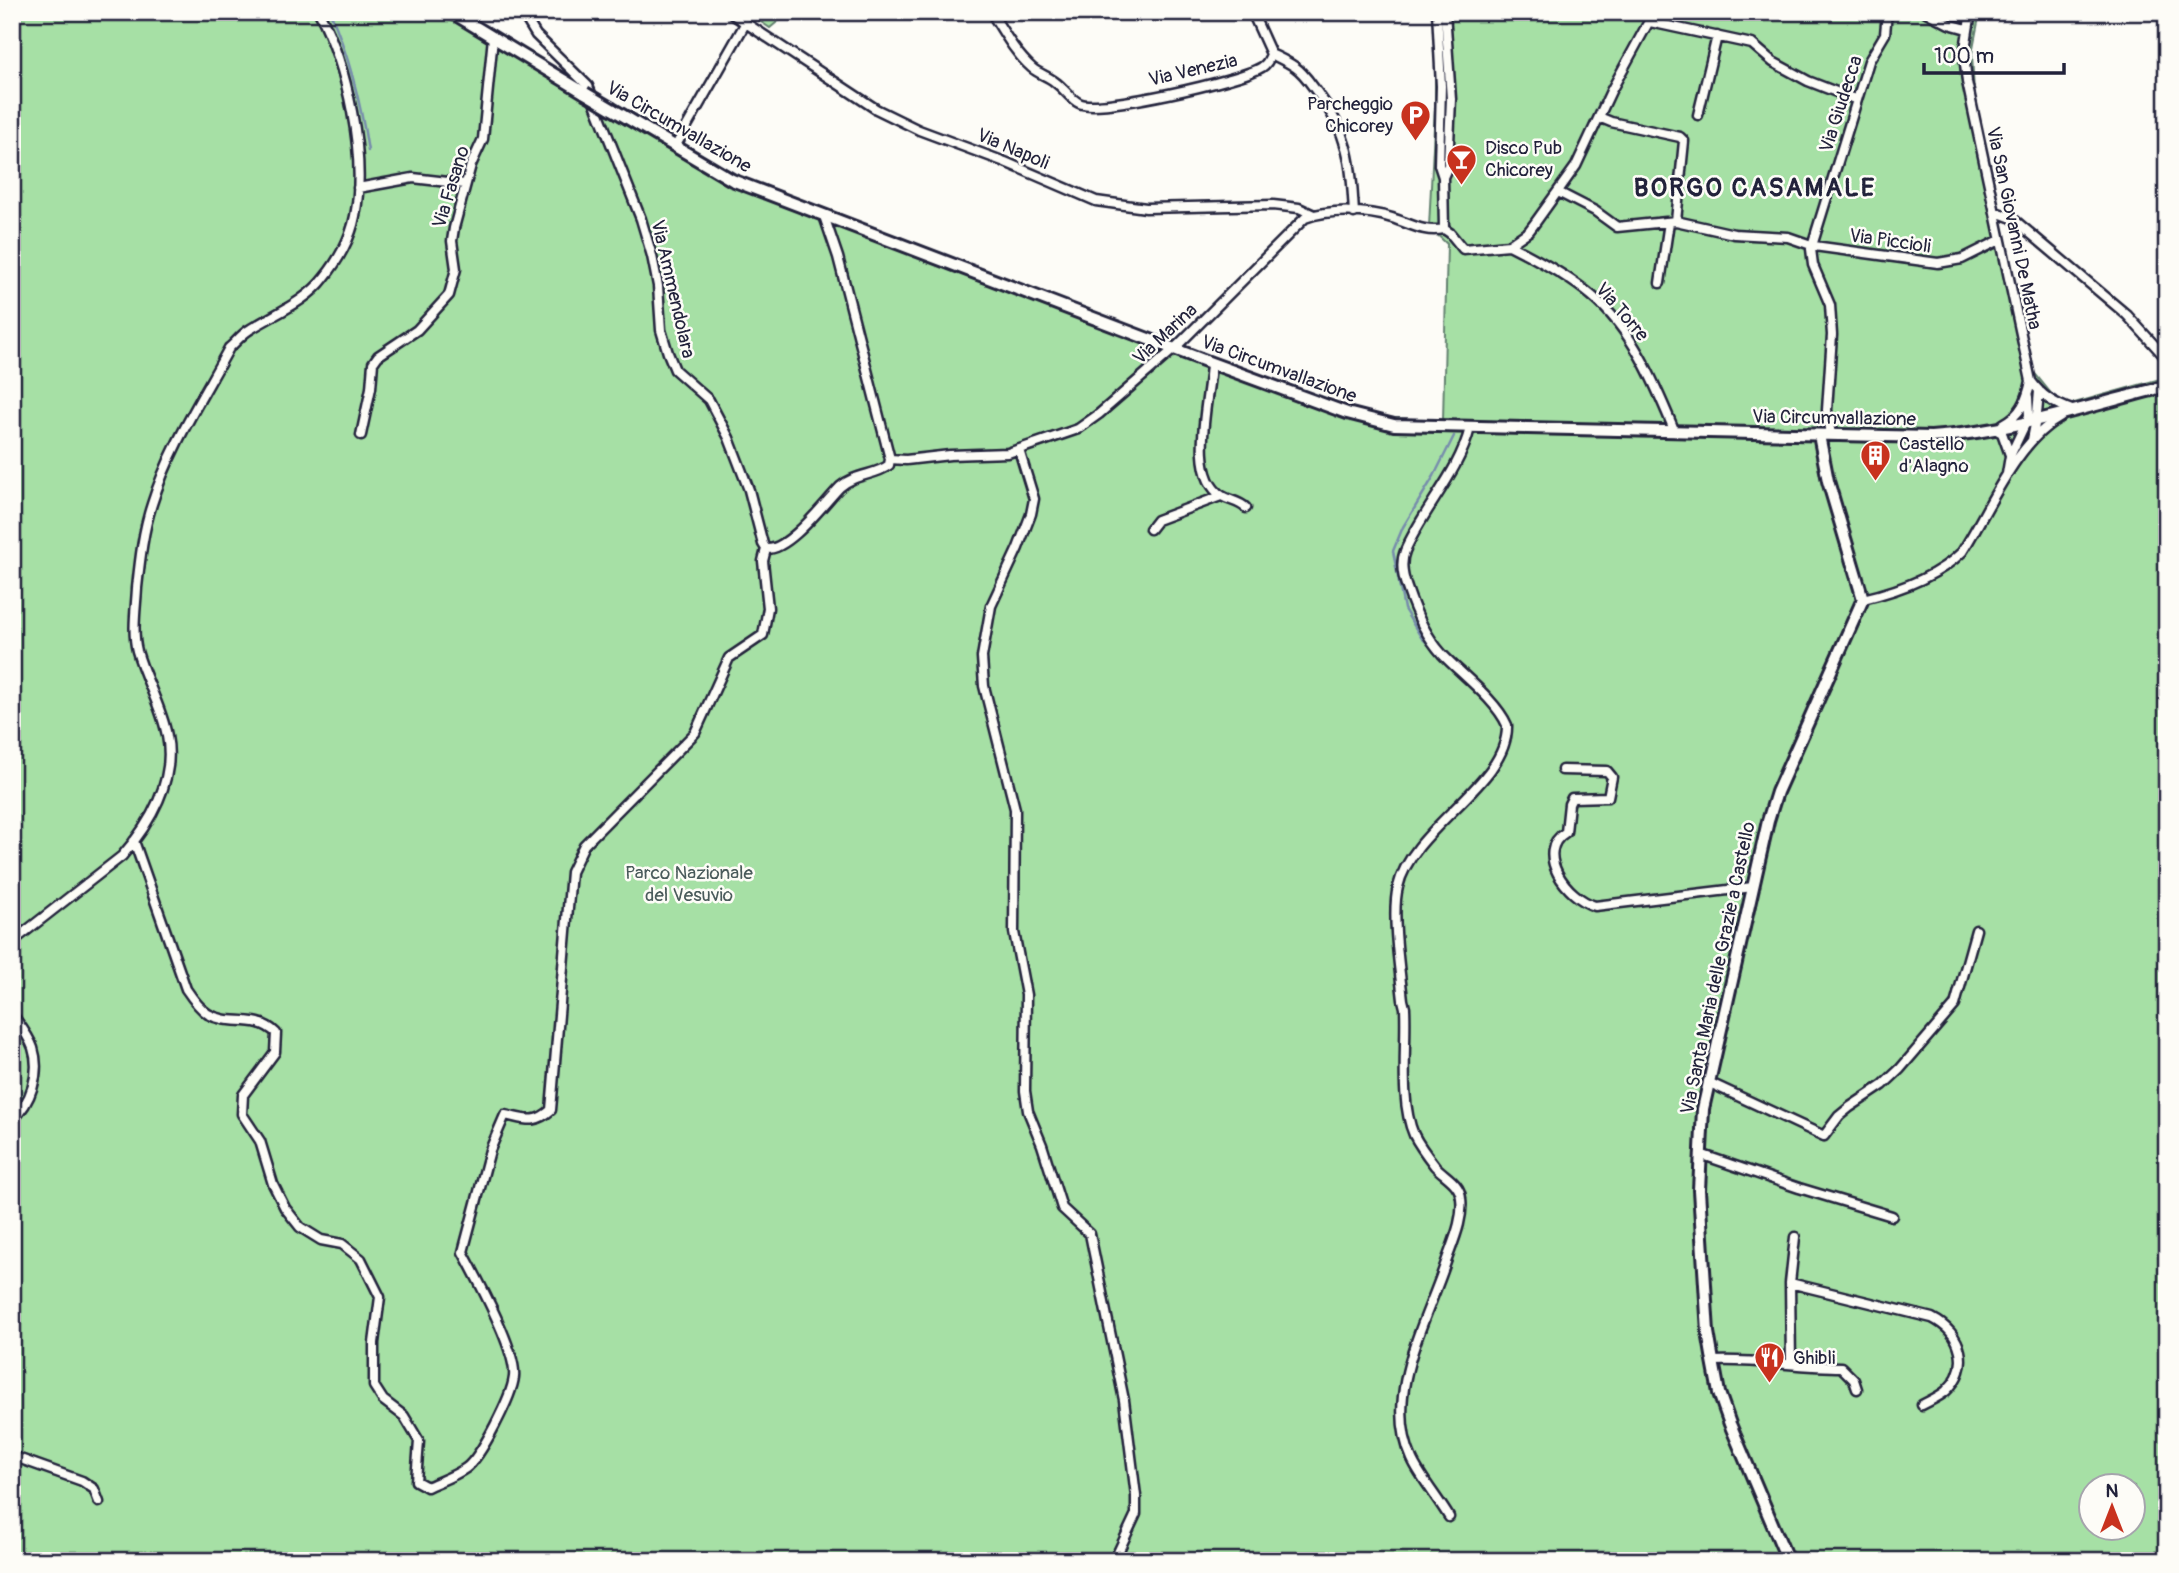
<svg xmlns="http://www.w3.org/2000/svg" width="2179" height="1573" font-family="Pangolin,sans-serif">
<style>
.green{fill:#a6e0a5;stroke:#648170;stroke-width:2;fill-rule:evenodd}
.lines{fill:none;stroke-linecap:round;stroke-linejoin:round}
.stream{stroke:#778dac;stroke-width:2.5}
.street-casing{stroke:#22223b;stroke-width:13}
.secondary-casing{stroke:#22223b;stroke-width:16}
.street{stroke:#fdfcf7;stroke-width:8}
.secondary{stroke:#fdfcf7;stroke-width:10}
.secondary-bridge-casing{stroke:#22223b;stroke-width:16;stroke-linecap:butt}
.secondary-bridge{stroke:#fdfcf7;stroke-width:10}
.labels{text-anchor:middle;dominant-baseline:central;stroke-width:5;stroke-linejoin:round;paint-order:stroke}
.street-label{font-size:19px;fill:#22223b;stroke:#fdfcf7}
.poi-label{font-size:19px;fill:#22223b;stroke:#fdfcf7;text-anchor:start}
.park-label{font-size:19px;fill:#4a5b5b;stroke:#fdfcf7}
.district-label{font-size:26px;font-weight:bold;letter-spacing:2px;fill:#22223b;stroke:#fdfcf7}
</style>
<rect width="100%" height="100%" fill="#fdfcf7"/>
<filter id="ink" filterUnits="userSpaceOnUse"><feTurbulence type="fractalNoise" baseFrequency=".0143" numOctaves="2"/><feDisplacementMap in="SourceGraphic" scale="14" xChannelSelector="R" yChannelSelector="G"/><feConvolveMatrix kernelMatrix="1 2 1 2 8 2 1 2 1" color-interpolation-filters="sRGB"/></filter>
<g filter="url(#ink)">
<path class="green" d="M12 12H462L743 182 1209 360 1378 417 1443 421 1447 244 1429 227 1435 107V12H1980L1972 53 1974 94 2032 370 2053 396 2073 406 2074 403 2167 377V1561H12ZM2092 1486H2134V1528H2092Z
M746 12H789L770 28Z"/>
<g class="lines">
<path class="stream" d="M330 12C349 56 361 104 368 151
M1433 649 1421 637 1404 609 1393 551 1403 527 1434 476 1454 436"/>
<defs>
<path id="street" d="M522 12 536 35 588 86 641 219 652 256 658 286 661 330 668 353 675 370 709 400 729 438 749 490 763 544 766 549C789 551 825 502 840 487 856 473 875 476 889 465L890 459 838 257 824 216
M729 12 876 109 919 130 1005 162 1096 201 1146 208 1273 205 1299 208 1314 215
M991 12C1003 31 1015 53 1032 68 1039 74 1048 76 1055 82 1064 88 1069 98 1079 103 1098 113 1242 80 1262 67 1267 64 1269 60 1271 54L1252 12
M1437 12 1441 86 1439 165 1443 177 1444 229
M1926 12 1949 24 1967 29
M1971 12 1964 55 1967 82 2031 381C2027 400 2021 415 2003 424
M1650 22 1752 44 1773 62 1808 81 1857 100
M1271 54C1279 58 1288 62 1295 67 1304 73 1310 83 1317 92 1349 134 1351 161 1354 213
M1698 115 1717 36
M1599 117 1611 122 1680 137 1684 141 1676 221
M675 147 745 24
M1443 177 1448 166 1451 99 1445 12
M358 188 413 178 465 184
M1558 192 1595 211 1617 227 1676 221 1734 234 1788 237 1814 246 1938 263 1962 259 2000 240
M1996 212 2012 218 2127 315 2167 359
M1444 229 1450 233 1463 249 1509 245 1529 231 1535 223 1576 166 1611 91 1654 12
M1509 245C1537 259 1567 275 1592 296 1633 330 1655 384 1675 432
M1660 283 1669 222
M1211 363C1210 398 1187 474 1222 496 1230 501 1239 501 1246 508
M2031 381C2042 396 2054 404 2072 410
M1995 429 2002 433 2010 455
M361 435 371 388 373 363 378 356 417 330 449 295 456 269 452 241 454 228 471 165 483 139 493 37
M1831 435 1827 410 1832 335 1830 305 1813 265 1811 249 1869 61 1885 34 1887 12
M2032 440 2037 414 2039 391
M1019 450 1034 499 1031 514 1018 548 991 606 982 657 984 686 1015 809 1014 932 1026 995 1025 1091 1028 1111 1042 1145 1062 1208 1090 1234 1124 1400 1136 1496V1514L1114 1561
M890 459 906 460 950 455 1008 453 1078 429 1099 414 1174 349 1305 218C1329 209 1367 210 1392 218 1411 224 1424 233 1444 229
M2007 474 2010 456 2029 416 2028 397
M1150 529 1157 520 1221 496
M1863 599C1897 591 1937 577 1962 552 1989 510 2016 441 2061 417
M1562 770 1607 771 1612 777 1608 797 1572 798 1569 804 1566 832C1533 852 1567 898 1595 906L1753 887
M134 841 186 989C192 998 199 1008 208 1014 231 1027 256 1013 276 1033L275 1052 243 1095 242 1114 260 1141 273 1184 285 1208 300 1227 321 1240 342 1244 361 1259 380 1297 374 1343V1386L383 1400 404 1416 419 1441 416 1481 427 1487C440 1481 455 1476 466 1468 481 1457 512 1396 514 1377 517 1351 477 1278 463 1252L490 1150 505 1115C525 1119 534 1125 551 1110L571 872 584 845 695 733 729 658 763 635 768 608 763 561 766 549
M12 942 122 856C150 824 176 780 167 736 162 707 145 680 137 651 132 631 136 608 137 588 140 560 143 531 152 504 169 449 202 398 229 348 236 342 242 334 249 330 274 314 306 302 324 278 338 261 351 238 355 216 367 156 347 66 319 12
M12 1014C19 1024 29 1036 33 1048 41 1073 31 1103 12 1120
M1708 1082 1824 1136 1839 1116 1850 1107 1883 1085 1900 1069 1955 1005 1976 930
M1700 1154 1799 1188 1892 1216
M1790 1283 1932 1318C1962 1333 1972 1367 1946 1391 1939 1397 1929 1401 1922 1405
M1713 1361C1756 1359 1798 1367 1841 1367L1854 1380 1857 1389
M1791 1364 1790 1283 1795 1237
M12 1456 82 1481 94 1489 99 1502
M1449 1517C1439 1500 1419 1475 1412 1459 1383 1396 1425 1324 1445 1265 1452 1244 1464 1220 1461 1198 1460 1183 1444 1176 1435 1166 1428 1157 1419 1145 1414 1135 1399 1101 1407 1045 1405 1008L1403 1000C1400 971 1391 914 1398 887 1412 826 1509 784 1507 725 1496 700 1461 674 1442 654 1425 635 1415 612 1407 588 1403 577 1400 563 1405 551 1423 509 1459 473 1470 428"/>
<path id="secondary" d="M451 12 585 93
M612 109 732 180 1211 363 1347 413 1394 425 1931 437C2011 432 2089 406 2167 386
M1788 1561 1730 1424 1719 1393 1713 1361 1708 1332 1699 1190 1703 1109 1768 821 1777 792 1863 599 1828 481 1819 435"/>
</defs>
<use href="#street" class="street-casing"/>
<use href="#secondary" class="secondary-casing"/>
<use href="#street" class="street"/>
<use href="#secondary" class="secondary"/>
<defs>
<path id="secondary-bridge" d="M585 93 612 109"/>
</defs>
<use href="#secondary-bridge" class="secondary-bridge-casing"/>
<use href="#secondary-bridge" class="secondary-bridge"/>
</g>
</g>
<defs>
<symbol id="parking-pin" viewBox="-11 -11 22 30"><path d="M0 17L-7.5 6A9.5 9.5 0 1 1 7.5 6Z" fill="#c8321e" stroke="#fdfcf7"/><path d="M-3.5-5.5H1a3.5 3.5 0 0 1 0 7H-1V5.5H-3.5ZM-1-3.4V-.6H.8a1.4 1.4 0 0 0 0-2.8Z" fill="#fff"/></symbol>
<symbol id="bar-pin" viewBox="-11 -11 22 30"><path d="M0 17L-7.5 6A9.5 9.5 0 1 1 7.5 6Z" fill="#c8321e" stroke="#fdfcf7"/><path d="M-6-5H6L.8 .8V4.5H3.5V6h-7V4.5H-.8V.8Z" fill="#fff"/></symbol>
<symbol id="building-pin" viewBox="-11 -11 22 30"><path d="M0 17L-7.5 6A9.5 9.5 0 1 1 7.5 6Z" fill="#c8321e" stroke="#fdfcf7"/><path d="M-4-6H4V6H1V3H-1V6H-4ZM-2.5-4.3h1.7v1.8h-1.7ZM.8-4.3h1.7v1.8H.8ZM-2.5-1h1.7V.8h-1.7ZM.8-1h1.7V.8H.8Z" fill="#fff"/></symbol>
<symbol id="restaurant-pin" viewBox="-11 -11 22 30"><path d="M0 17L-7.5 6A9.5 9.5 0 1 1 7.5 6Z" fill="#c8321e" stroke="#fdfcf7"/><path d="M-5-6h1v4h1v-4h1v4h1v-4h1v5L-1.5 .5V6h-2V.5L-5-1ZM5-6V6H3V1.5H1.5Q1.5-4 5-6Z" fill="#fff"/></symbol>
</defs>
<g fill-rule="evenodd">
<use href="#parking-pin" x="1398" y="98" width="35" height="47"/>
<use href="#bar-pin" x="1444" y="142" width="35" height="47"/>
<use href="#building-pin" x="1858" y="438" width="35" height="47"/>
<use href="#restaurant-pin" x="1752" y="1340" width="35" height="47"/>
</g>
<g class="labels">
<g class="street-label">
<text transform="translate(1193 70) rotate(-13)">Via Venezia</text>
<text transform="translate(1841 104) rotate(-72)">Via Giudecca</text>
<text transform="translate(679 127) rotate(30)">Via Circumvallazione</text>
<text transform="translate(1013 149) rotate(23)">Via Napoli</text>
<text transform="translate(451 187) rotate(-73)">Via Fasano</text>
<text transform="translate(2014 228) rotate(78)">Via San Giovanni De Matha</text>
<text transform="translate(1890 241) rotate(8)">Via Piccioli</text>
<text transform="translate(673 289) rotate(77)">Via Ammendolara</text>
<text transform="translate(1622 312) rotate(49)">Via Torre</text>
<text transform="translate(1165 334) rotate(-43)">Via Marina</text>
<text transform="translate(1279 369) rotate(20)">Via Circumvallazione</text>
<text transform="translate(1834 418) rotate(1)">Via Circumvallazione</text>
<text transform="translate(1718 968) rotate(-78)">Via Santa Maria delle Grazie a Castello</text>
</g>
<g class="poi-label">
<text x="1393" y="104" text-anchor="end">Parcheggio<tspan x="1393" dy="22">Chicorey</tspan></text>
<text x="1485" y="148">Disco Pub<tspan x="1485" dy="22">Chicorey</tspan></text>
<text x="1899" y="444">Castello<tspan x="1899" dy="22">d'Alagno</tspan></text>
<text x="1793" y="1358">Ghibli</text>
</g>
<g class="park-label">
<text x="689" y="873">Parco Nazionale<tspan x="689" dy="22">del Vesuvio</tspan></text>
</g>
<g class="district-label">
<text x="1755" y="188">BORGO CASAMALE</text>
</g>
</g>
<rect width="2179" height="1573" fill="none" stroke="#fdfcf7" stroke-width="42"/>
<rect x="21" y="21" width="2137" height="1531" fill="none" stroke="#22223b" stroke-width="2.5" filter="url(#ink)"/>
<g transform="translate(2112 1507)"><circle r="33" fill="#fdfcf7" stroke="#a5a5ac" stroke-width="2"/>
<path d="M0-5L12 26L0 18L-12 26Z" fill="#c8321e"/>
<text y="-10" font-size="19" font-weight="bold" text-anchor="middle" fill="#22223b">N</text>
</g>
<path d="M1924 63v10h140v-10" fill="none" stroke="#22223b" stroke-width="3.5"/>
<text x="1934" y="63" font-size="21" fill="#22223b" stroke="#fdfcf7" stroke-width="5" paint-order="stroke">100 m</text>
</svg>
